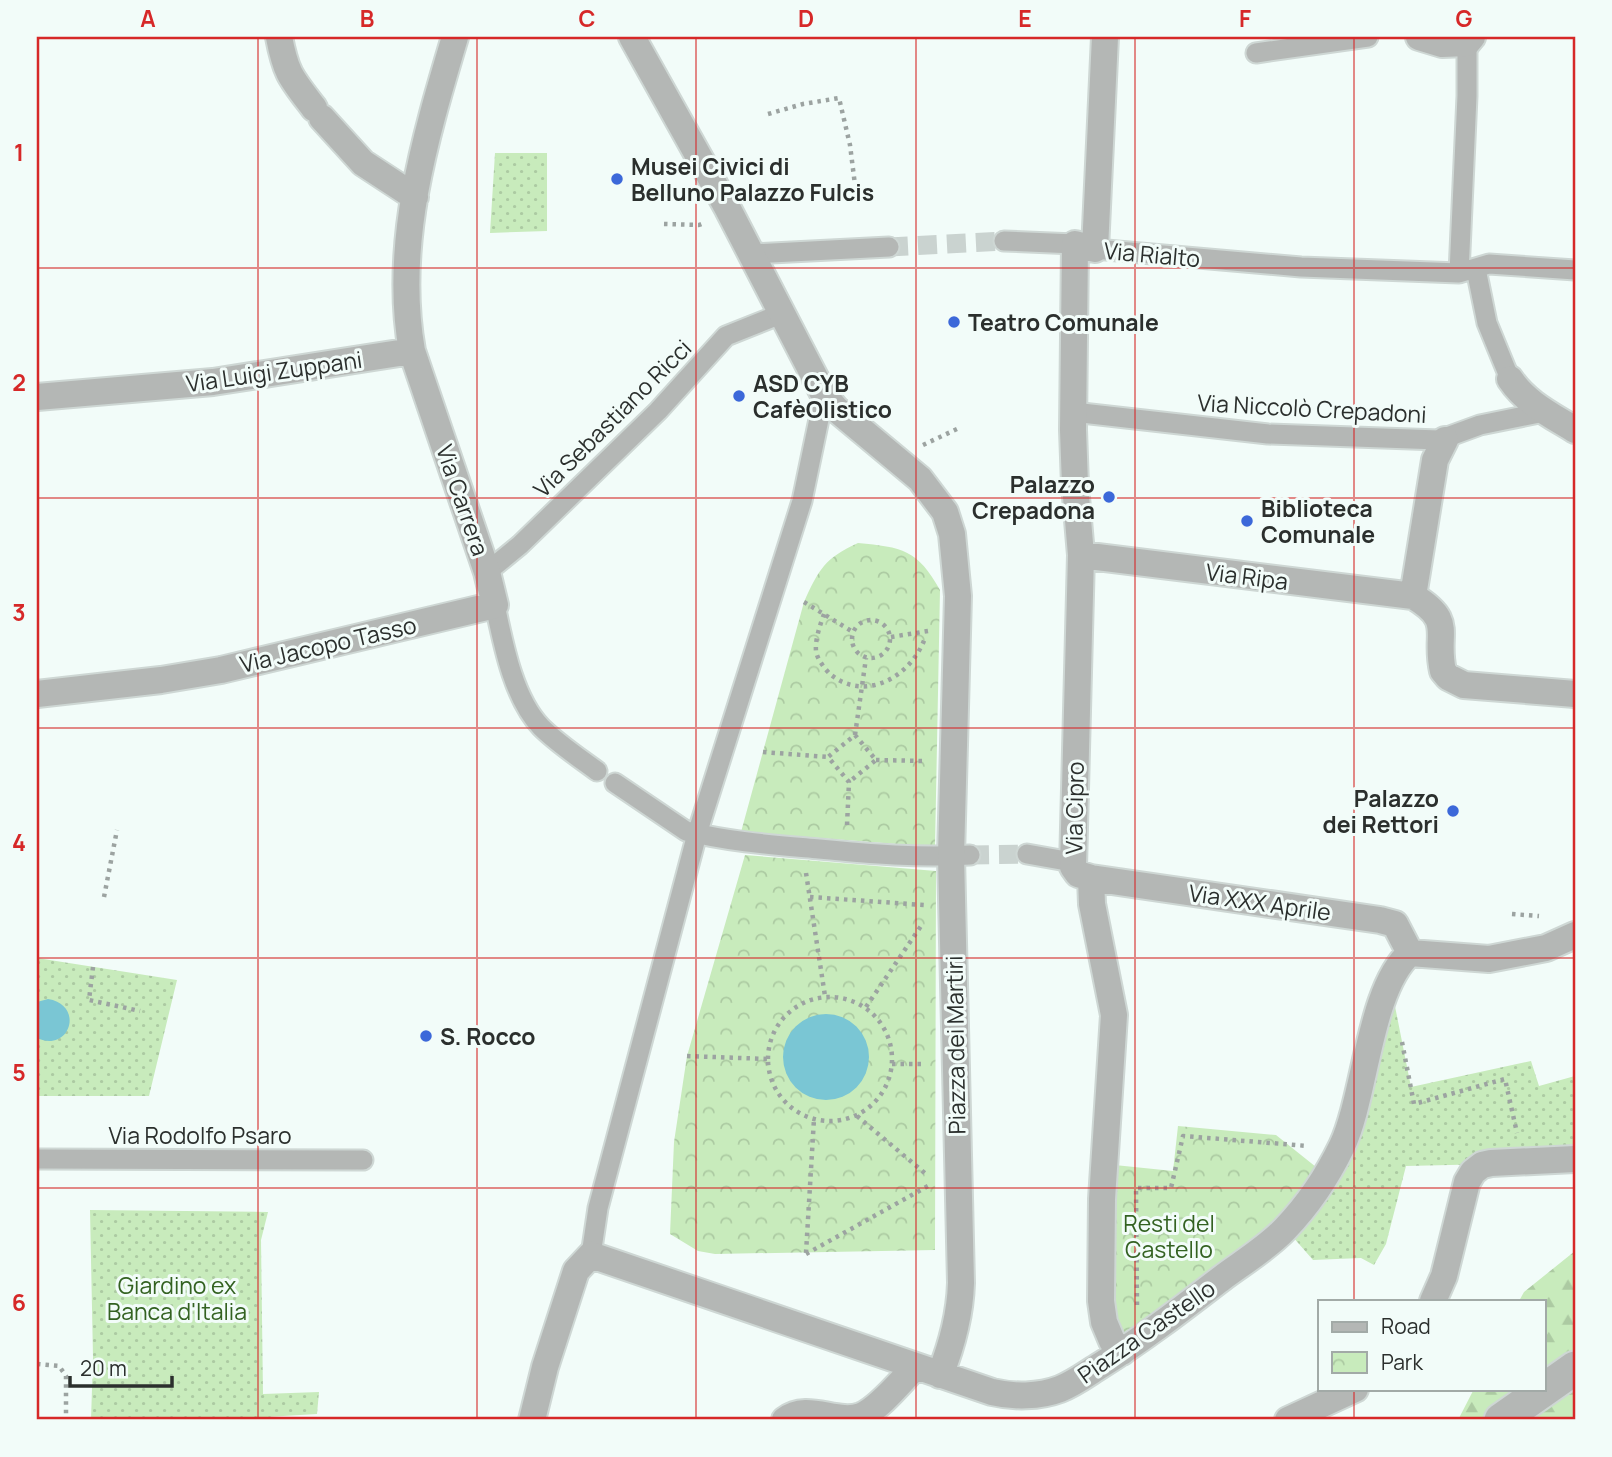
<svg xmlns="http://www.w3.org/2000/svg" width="1612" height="1457" font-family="Manrope,sans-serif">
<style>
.grass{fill:url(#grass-dots)}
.forest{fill:url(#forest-firs)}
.park{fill:url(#park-crowns)}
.water{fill:#7ac6d4}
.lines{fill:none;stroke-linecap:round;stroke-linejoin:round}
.pedestrian-tunnel{stroke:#cad3d0;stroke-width:19;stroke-dasharray:19 10;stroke-linecap:butt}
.pedestrian-casing{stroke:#ced7d4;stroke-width:23}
.minor-casing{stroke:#ced7d4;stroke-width:30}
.tertiary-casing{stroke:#ced7d4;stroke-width:37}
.path{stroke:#9ca3a1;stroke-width:4.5;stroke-dasharray:3.5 5;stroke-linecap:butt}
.pedestrian{stroke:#b4b7b5;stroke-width:19}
.minor{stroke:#b4b7b5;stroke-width:26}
.tertiary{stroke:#b4b7b5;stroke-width:33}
.grid{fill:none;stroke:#d62828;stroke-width:2;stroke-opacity:0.55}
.poi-dot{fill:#3c68d9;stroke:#f2fcf9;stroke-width:2.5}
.labels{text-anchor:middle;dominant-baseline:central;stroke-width:6;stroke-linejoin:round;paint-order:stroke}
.poi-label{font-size:23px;font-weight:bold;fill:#2b2f2d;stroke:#f2fcf9;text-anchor:start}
.street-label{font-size:23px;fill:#2b2f2d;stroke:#f2fcf9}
.park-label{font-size:23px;fill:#336221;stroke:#f2fcf9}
.neatline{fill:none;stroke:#d62828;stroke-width:2.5}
.grid-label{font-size:23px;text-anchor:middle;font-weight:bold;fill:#d62828}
</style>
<defs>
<pattern id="grass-dots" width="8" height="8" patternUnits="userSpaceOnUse" patternTransform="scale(1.75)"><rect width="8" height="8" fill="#c8ebbc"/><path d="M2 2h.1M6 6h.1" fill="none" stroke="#accaa2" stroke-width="1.8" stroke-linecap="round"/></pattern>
<pattern id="forest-firs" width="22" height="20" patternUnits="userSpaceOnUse" patternTransform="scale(1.75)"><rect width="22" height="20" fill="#c8ebbc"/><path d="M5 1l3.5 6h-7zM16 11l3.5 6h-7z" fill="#accaa2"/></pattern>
<pattern id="park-crowns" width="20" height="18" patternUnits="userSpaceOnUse" patternTransform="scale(1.75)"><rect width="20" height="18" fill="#c8ebbc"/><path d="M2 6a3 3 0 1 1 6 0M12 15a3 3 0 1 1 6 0" fill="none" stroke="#accaa2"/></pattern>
</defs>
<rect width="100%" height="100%" fill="#f2fcf9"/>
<path class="grass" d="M495 153H547V231L490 233Z
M37 958 177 980 149 1096H37Z
M1390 981 1411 1087 1531 1061 1539 1086 1575 1076V1162L1406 1166 1386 1244 1374 1265 1361 1258 1313 1260 1285 1228 1326 1175Z
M90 1210 268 1212 261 1240 263 1394 319 1392 317 1414 217 1420H91L93 1357Z"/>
<path class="forest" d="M1575 1251V1420H1458L1474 1389H1544V1301H1519L1524 1292Z"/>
<path class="park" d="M858 543C902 547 918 550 940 590L935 847 741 832 804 602C819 569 825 558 858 543Z
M745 855 936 871 935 1250 715 1254 698 1251 670 1234 674 1142 687 1056Z
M1178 1126 1276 1135 1326 1175 1189 1304 1112 1341 1105 1164 1173 1171Z"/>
<path class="water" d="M48 999C85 1005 70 1053 37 1038V1002Z
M783 1057a43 43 0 1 1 86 0a43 43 0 1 1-86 0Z"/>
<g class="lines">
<path class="pedestrian-tunnel" d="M889 247 1004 241
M970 855 1027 854"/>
<defs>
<path id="pedestrian" d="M1256 53 1368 37
M1004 241 1075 244
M1095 249 1301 267 1459 273 1489 264 1575 270
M752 254 889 247
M1476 269 1487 323 1510 379
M1459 273 1467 96V43
M1073 412 1268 434 1439 440 1480 425 1544 412
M487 572 520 545 658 411 726 336 781 314
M495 605C503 643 513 698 541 727 557 743 578 757 597 771
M615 783 686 831C730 842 774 845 819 849 870 854 919 858 970 855
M1027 854 1072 862
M37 1159 363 1160
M591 1255 598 1208 697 834 802 501 824 395"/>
<path id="minor" d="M279 37C286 74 291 78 314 108
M632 37 728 209 824 395 836 409 920 479 945 512 952 534 958 596 951 856 961 1283C960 1316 952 1345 940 1375
M1105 37 1095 249 1075 244 1073 430 1075 485 1081 555 1073 867 1078 874 1091 878 1380 920 1395 924 1410 953
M1419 37 1442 44 1467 43 1472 37
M322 118 363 163 415 197
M1510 379C1526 403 1551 415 1575 430
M37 397 213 382 412 351
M1445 440 1435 460 1413 596C1456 622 1434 632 1443 671L1448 677 1464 685 1575 694
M1081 555 1413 596
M37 694 161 680 221 670 495 605 487 572 412 351C393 245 425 138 455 37
M1091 878 1092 904 1114 1015 1102 1199 1101 1301 1104 1322 1112 1341 1122 1352
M1410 953 1489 959 1546 948 1575 935
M1433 1301 1444 1276 1467 1182 1473 1172 1482 1165 1491 1163 1575 1159
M532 1420 545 1367 576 1271 591 1255 992 1392C1013 1397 1039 1397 1060 1389 1075 1383 1088 1373 1101 1365 1143 1339 1183 1308 1222 1278 1242 1263 1267 1248 1285 1229 1308 1205 1327 1177 1342 1146 1366 1095 1369 989 1410 953
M785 1420C808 1402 836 1425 861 1416 879 1409 902 1380 915 1367
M1288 1420 1355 1389"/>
<path id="tertiary" d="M1501 1420 1575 1368"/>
</defs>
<use href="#pedestrian" class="pedestrian-casing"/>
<use href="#minor" class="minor-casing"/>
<use href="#tertiary" class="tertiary-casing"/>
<path class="path" d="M768 114 803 104 839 98 850 145 855 185
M664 224 699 225 704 223
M923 445 957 429
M804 602 853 632
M824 614C820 625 815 640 816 651 817 659 825 669 830 674 865 703 911 677 925 638
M852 639a19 19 0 1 1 38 0a19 19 0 1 1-38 0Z
M891 637 928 631
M855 735 866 658
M763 752 828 757
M876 760 924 761
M847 825 849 782 828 757 855 735 876 760 849 782
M806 873 825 996
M104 897 117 830
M810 897 924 905
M1512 914 1539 916
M93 967 89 1000 140 1011
M768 1059a62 62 0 1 1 124 0a62 62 0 1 1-124 0Z
M866 1007 921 926
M1402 1042 1414 1104 1505 1079 1517 1133
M687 1056 767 1059
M892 1064H926
M857 1116 927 1175
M806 1253 814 1119
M806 1254 928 1186
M1137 1305 1136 1188H1171L1183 1136 1308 1146
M37 1364 59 1366 66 1376V1420"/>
<use href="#pedestrian" class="pedestrian"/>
<use href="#minor" class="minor"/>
<use href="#tertiary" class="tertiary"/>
</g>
<path class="grid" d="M258 37V1420M477 37V1420M696 37V1420M916 37V1420M1135 37V1420M1354 37V1301M37 268H1575M37 498H1575M37 728H1575M37 958H1575M37 1188H1575M1354 1389V1420"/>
<g class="poi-dot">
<circle cx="617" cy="179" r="7"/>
<circle cx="954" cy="322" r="7"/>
<circle cx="739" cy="396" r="7"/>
<circle cx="1109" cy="497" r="7"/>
<circle cx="1247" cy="521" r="7"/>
<circle cx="1453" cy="811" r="7"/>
<circle cx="426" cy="1036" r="7"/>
</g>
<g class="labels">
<g class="poi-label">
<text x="631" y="166">Musei Civici di<tspan x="631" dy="26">Belluno Palazzo Fulcis</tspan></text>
<text x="968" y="322">Teatro Comunale</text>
<text x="753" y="383">ASD CYB<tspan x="753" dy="26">CafèOlistico</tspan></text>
<text x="1095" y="484" text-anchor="end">Palazzo<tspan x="1095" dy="26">Crepadona</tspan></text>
<text x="1261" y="508">Biblioteca<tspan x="1261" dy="26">Comunale</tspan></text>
<text x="1439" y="798" text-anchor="end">Palazzo<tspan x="1439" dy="26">dei Rettori</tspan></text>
<text x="440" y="1036">S. Rocco</text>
</g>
<g class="street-label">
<text transform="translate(1152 254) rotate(5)">Via Rialto</text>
<text transform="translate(274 371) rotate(-8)">Via Luigi Zuppani</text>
<text transform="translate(1312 408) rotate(3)">Via Niccolò Crepadoni</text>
<text transform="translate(612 418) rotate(-45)">Via Sebastiano Ricci</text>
<text transform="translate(463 500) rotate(71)">Via Carrera</text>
<text transform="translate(1247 576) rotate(7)">Via Ripa</text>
<text transform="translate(328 644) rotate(-13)">Via Jacopo Tasso</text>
<text transform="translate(1074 808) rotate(-89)">Via Cipro</text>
<text transform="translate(1260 902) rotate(8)">Via XXX Aprile</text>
<text transform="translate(955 1045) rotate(-91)">Piazza dei Martiri</text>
<text x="200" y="1135">Via Rodolfo Psaro</text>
<text transform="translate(1146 1331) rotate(-35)">Piazza Castello</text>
</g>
<g class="park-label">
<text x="1169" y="1223">Resti del<tspan x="1169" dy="26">Castello</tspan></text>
<text x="177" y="1285">Giardino ex<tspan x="177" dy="26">Banca d'Italia</tspan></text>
</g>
</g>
<rect width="1612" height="1457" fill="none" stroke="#f2fcf9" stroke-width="77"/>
<rect x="1318" y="1300" width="228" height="91" fill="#f2fcf9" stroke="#a2aaa7" stroke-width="2"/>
<rect x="1332" y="1322" width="35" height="10" fill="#b4b7b5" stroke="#a2aaa7" stroke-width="2"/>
<text x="1381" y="1334" font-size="21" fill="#2b2f2d">Road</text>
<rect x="1332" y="1352" width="35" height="21" fill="url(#park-crowns)" stroke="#a2aaa7" stroke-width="2"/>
<text x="1381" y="1370" font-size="21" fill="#2b2f2d">Park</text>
<path d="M70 1376v10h102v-10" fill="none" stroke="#2b2f2d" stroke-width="3.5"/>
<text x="80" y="1376" font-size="21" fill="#2b2f2d" stroke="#f2fcf9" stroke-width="5" paint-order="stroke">20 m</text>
<rect x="38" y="38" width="1536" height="1380" class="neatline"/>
<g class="grid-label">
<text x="148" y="27">A</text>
<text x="367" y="27">B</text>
<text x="587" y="27">C</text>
<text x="806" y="27">D</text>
<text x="1025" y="27">E</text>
<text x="1245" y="27">F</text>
<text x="1464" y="27">G</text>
<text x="19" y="161">1</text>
<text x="19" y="391">2</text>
<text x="19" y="621">3</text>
<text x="19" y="851">4</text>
<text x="19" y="1081">5</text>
<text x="19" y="1311">6</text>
</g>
</svg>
